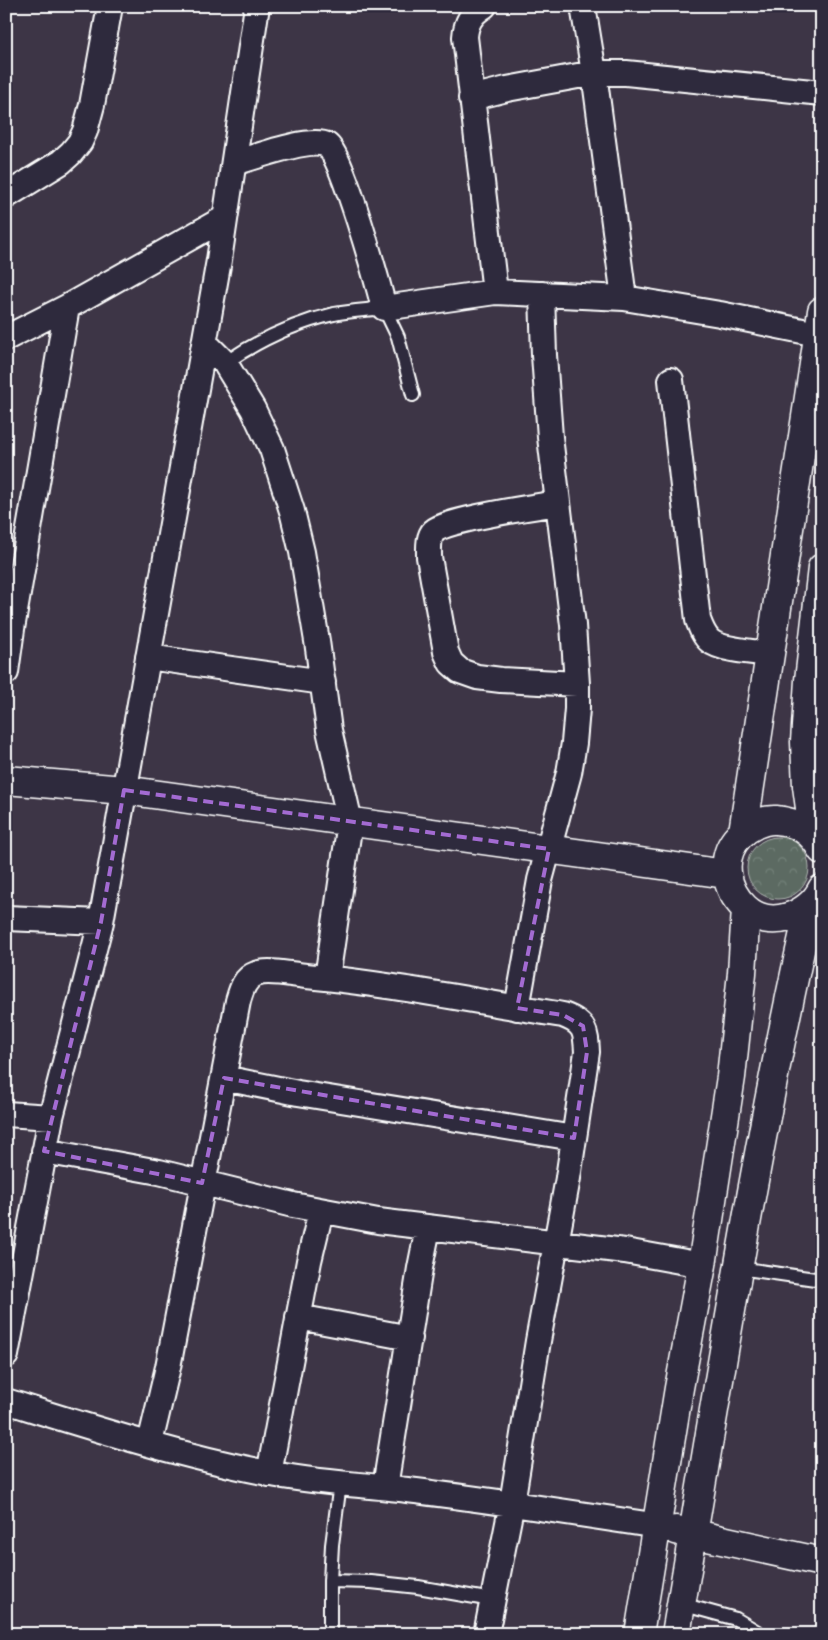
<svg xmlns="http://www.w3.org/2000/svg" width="828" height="1640" font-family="'Gochi Hand',sans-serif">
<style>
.forest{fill:url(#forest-crowns);stroke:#aeb5b0}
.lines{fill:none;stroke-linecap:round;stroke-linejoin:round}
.lane-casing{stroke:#fff;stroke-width:16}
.street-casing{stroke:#fff;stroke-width:28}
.secondary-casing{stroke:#fff;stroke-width:31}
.lane{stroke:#2f2a3d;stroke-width:12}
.street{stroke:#2f2a3d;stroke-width:24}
.secondary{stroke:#2f2a3d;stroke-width:28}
.marked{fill:none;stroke:#a36bd2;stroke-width:4;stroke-dasharray:10 6;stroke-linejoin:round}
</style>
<defs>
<pattern id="forest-crowns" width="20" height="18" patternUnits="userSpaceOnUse" patternTransform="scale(1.25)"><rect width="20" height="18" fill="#5c6b62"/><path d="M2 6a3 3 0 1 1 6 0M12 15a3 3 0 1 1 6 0" fill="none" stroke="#74817a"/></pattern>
</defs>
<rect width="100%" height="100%" fill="#3d3546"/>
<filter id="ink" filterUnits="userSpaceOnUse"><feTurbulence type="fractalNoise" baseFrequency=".02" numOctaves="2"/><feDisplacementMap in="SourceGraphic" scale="10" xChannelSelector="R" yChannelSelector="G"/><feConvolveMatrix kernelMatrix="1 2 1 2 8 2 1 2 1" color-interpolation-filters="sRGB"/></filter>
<g filter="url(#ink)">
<path class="forest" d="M747 868a31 31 0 1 1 62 0a31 31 0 1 1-62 0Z"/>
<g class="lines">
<defs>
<path id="lane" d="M225 363C259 340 294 323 334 314 350 311 368 310 384 308L398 337 413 395
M739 1268 822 1280
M330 1581 371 1582 418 1587 492 1600
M681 1604 736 1619 761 1634
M330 1634V1581L332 1545 340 1483"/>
<path id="street" d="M484 6C471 14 466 23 465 37L495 292
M583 6 594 73 624 298
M471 98 507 89 594 73H626L822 93
M234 163C253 158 310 136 327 145 342 154 378 284 384 308L495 292 624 298 720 314 822 335
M6 196 61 162 71 153 80 142 85 131 92 105 110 6
M6 338 67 307 225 218
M205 343 225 363 253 409 272 449 292 511 302 552 317 641 329 730 350 822 327 978
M671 380 698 620C701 628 704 636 710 641 721 650 755 652 770 654
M558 503C538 506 444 520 434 531 428 537 429 548 429 557L446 652 451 663 460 671 477 677 501 680 577 684
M148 657 323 682
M6 672 12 629 67 307
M6 918 101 922
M517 1008 540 880 569 773 574 743 577 709V684L573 625 550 437 544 355 542 294
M224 1078 298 1093 574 1138
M6 1114 51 1117
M44 1151 159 1172 293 1205 378 1221 625 1251 702 1265
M298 1317 410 1338
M6 1355 51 1117 101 922 219 260 257 6
M6 1401C93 1428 180 1456 268 1473 314 1483 361 1484 407 1490 491 1500 574 1513 658 1526
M150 1443 168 1367 238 1001C241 991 244 978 256 974 268 969 293 975 306 976 392 984 478 1002 563 1015 585 1023 586 1031 587 1052L568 1178 538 1341 512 1503 486 1634
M269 1474 309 1261 321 1211
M385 1487 420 1268 428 1228"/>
<path id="secondary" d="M6 780 124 790 726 874
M743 832 822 311
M814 837 807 786 805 742 809 680 822 568
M822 850C812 831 797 822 776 820 763 819 748 827 739 836 719 857 725 889 745 908 769 931 809 916 822 889
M676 1530 822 1562
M639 1634 679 1388 702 1265 731 1077 742 973 746 909
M676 1634C718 1391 755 1146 810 906"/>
</defs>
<use href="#lane" class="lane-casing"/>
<use href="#street" class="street-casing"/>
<use href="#secondary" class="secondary-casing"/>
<use href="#lane" class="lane"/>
<use href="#street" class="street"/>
<use href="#secondary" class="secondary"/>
</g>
</g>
<path class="marked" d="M124 790 549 849 517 1008 563 1015 583 1026 587 1052 574 1138 224 1078 202 1183 44 1151 101 922Z"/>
<rect width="828" height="1640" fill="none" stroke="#2f2a3d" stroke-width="25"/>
<rect x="12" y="12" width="803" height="1615" fill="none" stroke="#fff" stroke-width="2" filter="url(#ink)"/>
</svg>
